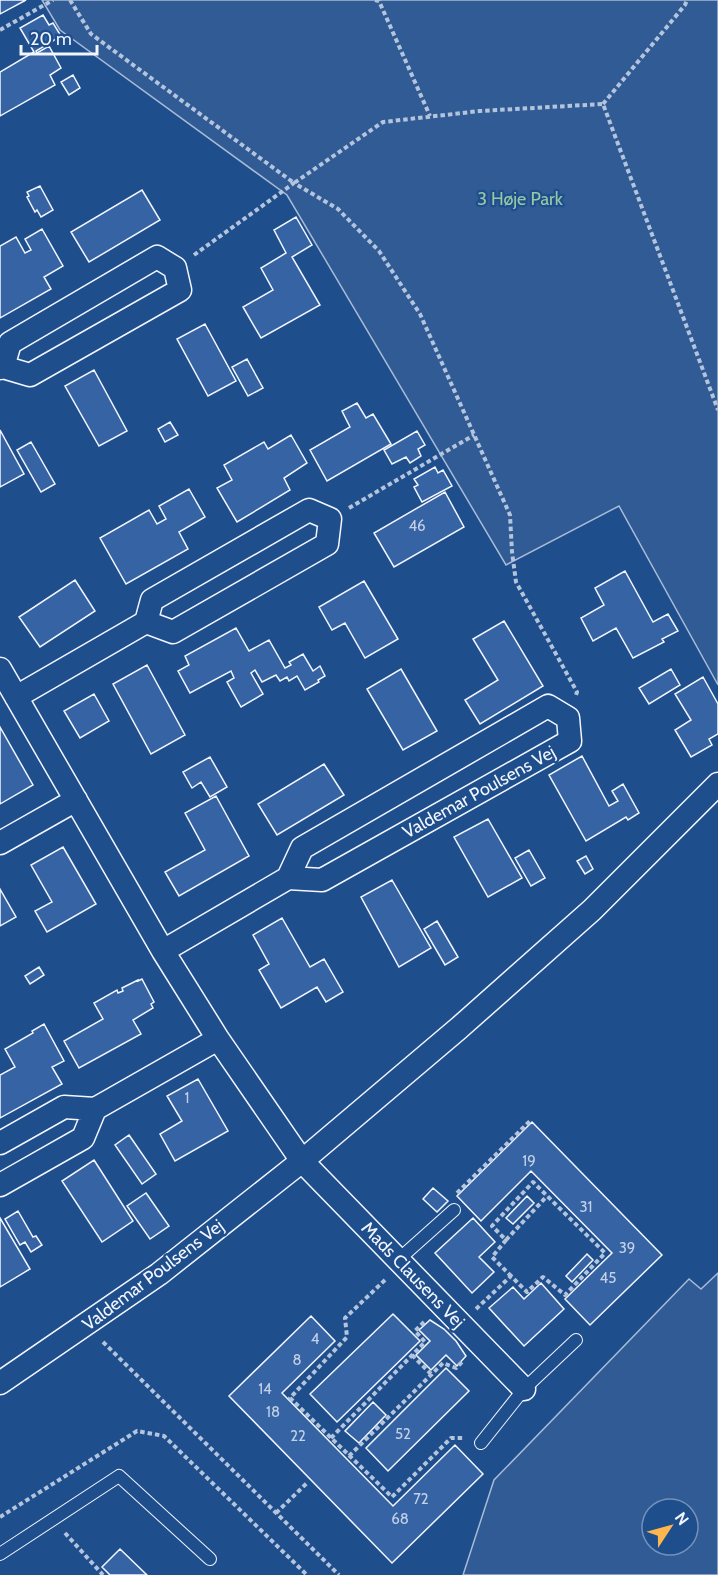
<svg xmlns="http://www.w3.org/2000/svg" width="718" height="1575" font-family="Cabin,sans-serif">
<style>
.green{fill:#305b95;stroke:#a8bbd7;stroke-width:1.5;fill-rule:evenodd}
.building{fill:#3563a3;stroke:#f2f6ff;stroke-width:1.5}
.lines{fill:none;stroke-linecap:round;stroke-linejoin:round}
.lane-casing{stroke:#f2f6ff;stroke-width:14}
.street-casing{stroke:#f2f6ff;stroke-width:25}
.path{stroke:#b3c4dc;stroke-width:4;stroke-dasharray:4.5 3;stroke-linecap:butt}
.lane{stroke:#1f4e8c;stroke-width:12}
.street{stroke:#1f4e8c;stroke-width:22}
.labels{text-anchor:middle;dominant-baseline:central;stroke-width:4.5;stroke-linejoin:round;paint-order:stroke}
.number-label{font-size:15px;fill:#c3d1e8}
.park-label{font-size:18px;fill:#97c8a6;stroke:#1f4e8c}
.street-label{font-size:18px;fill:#f2f6ff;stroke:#1f4e8c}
</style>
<rect width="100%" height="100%" fill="#1f4e8c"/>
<path class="green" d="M42 0H718V685L619 506 506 565 287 195 60 30Z
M718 1273V1575H463L494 1480 689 1279 701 1289ZM652 1509H688V1545H652Z"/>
<path class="building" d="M0 0H26L0 14Z
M43 15 49 25 53 23 61 36 36 51 37 53 49 46 61 68 50 75 55 85 0 116V72L34 52 20 28Z
M73 75 80 88 69 95 61 82Z
M40 186 53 210 41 217 37 210 35 212 27 197 29 196 27 192Z
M142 190 160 220 89 262 71 232Z
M296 217 312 245 292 257 320 305 261 338 243 307 273 290 261 268 286 253 274 230Z
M42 229 63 266 44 277 51 289 0 318V246L16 237 25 253 31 250 25 239Z
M205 324 236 381 208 396 177 339Z
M247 359 263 388 248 396 232 367Z
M94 370 127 431 99 446 65 386Z
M357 403 366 418 373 414 391 444 327 481 310 450 350 427 342 411Z
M170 422 178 435 165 442 158 429Z
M0 430 24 474 0 487Z
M417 431 425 445 418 449 421 456 410 463 406 457 392 464 384 450Z
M291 435 307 463 284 478 290 490 237 522 217 488 232 480 224 465 264 442 268 449Z
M31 442 55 484 41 492 17 450Z
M435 467 438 473 443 470 452 486 422 502 414 487 418 485 414 479Z
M189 489 205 517 179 532 188 549 126 584 100 538 149 510 157 524 166 519 159 506Z
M445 492 464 527 394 567 374 533Z
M625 571 653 622 668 614 678 631 662 639 664 642 633 658 616 628 593 641 581 618 604 605 595 588Z
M75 580 95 611 40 647 19 617Z
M364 581 398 639 365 658 345 623 332 630 319 607Z
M504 621 543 686 480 724 465 700 498 680 473 639Z
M236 628 249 651 269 640 285 668 291 665 289 662 303 654 313 671 320 666 325 676 318 680 319 682 305 690 297 676 289 681 287 677 280 681 276 675 262 682 255 670 251 673 263 694 241 707 227 682 234 678 231 671 190 693 178 671 189 665 185 656Z
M147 665 185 735 151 754 113 684Z
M401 669 437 731 403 750 367 689Z
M671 669 680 685 649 704 639 688Z
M703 677 718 704V734L709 739 712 745 691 757 675 730 691 720 675 694Z
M94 694 109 721 80 738 64 711Z
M0 727 33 785 0 804Z
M582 756 609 806 618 801 612 791 623 784 639 813 628 820 626 817 586 841 549 775Z
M210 757 227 787 210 797 201 782 192 788 183 772Z
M324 764 344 795 277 835 258 804Z
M216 796 249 856 179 896 165 872 205 850 185 813Z
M488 819 522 878 488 897 454 837Z
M63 847 96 904 47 932 35 911 52 902 31 865Z
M529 850 545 878 531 886 515 858Z
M586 856 593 869 585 874 577 861Z
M392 880 431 948 399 967 361 897Z
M0 889 16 917 0 926Z
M282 918 310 967 324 959 343 992 326 1002 317 987 281 1008 259 970 269 964 253 935Z
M437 921 458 957 445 965 424 929Z
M39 967 44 975 30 984 25 976Z
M142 979 154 1002 151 1004 153 1008 133 1020 141 1034 79 1068 64 1041 103 1019 94 1003 117 990 118 993 123 991 122 988 138 980V981Z
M44 1024 64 1061 52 1067 62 1084 0 1118V1075L15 1067 5 1049 33 1033 32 1031Z
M198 1079 228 1131 175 1161 160 1134 182 1121 167 1096Z
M532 1122 662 1255 590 1325 565 1299 612 1253 531 1171 481 1221 457 1196Z
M129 1135 156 1174 142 1184 115 1145Z
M94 1160 133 1221 102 1242 62 1181Z
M433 1188 448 1201 437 1212 423 1199Z
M146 1193 169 1226 150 1239 127 1206Z
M527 1196 534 1203 513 1224 506 1218Z
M18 1211 33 1237 36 1236 42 1245 31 1252 25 1242 20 1245 5 1219Z
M0 1218 30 1269 0 1287Z
M473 1218 495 1242 479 1257 494 1272 472 1293 435 1253Z
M587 1254 593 1260 572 1282 566 1276Z
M541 1283 564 1309 524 1346 489 1308 513 1287 524 1299Z
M393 1314 420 1341 337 1422 310 1394Z
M311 1316 335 1341 282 1393 393 1506 455 1445 483 1474 392 1563 229 1396Z
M430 1320 444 1329 456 1341 466 1356 457 1366 446 1355 431 1370 416 1355 430 1341 419 1330Z
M446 1368 469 1391 388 1471 366 1448Z
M373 1402 386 1415 359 1443 345 1431Z
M120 1549 147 1575H110L102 1567Z"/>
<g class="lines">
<defs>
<path id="lane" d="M398 1260 454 1210
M481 1443 524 1389 576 1340
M0 1554 119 1476 210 1559"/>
<path id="street" d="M0 368 3 367 10 343 157 257 175 268 180 290 30 375 3 367
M0 669 163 951 218 1039 302 1161 524 1389
M16 697 146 622 152 600 309 510 330 519 327 544 173 632 146 622
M0 843 76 800
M163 951 288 878 302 848 548 706 568 718 570 741 322 880 288 878
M0 1143 64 1107 95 1109 218 1039
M0 1185 83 1138 95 1109
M0 1383 159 1274 302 1161 459 1028 592 910 718 784"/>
</defs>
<use href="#lane" class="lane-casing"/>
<use href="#street" class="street-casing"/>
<path class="path" d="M70 0 91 34 294 183 383 122 480 111 603 104 718 410
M375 0 379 1 430 116
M0 30 53 0
M603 104 685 5 687 0
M194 255 294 183 338 209 379 251 420 314 510 515 512 552 516 582 577 692 576 695
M349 508 474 435
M457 1193 531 1120
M506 1240 547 1196
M385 1280 345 1318 347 1337 290 1398 392 1497 451 1438H465
M476 1309 511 1276 527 1292 543 1277 565 1295 605 1253 533 1182 492 1226 506 1240 492 1257 511 1276
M103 1342 339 1575
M412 1355 431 1374
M331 1438 425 1342 415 1331 426 1320
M349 1456 443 1363 456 1368 464 1360
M276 1513 307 1483
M0 1517 137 1431 164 1436 307 1575
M65 1533 103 1575"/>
<use href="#lane" class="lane"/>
<use href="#street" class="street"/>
</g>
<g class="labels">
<g class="number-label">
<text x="417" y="526">46</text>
<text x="187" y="1098">1</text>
<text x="529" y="1161">19</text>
<text x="586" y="1207">31</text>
<text x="627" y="1248">39</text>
<text x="608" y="1278">45</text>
<text x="315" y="1339">4</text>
<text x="297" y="1360">8</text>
<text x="265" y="1389">14</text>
<text x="273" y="1412">18</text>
<text x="403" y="1434">52</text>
<text x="298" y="1436">22</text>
<text x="421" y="1499">72</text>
<text x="400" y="1519">68</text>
</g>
<g class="park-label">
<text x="520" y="199">3 Høje Park</text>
</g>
<g class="street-label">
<text transform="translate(479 792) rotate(-29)">Valdemar Poulsens Vej</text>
<text transform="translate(153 1275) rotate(-37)">Valdemar Poulsens Vej</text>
<text transform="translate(413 1275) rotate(46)">Mads Clausens Vej</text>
</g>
</g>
<g transform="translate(670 1527) rotate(54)"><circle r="28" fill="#1f4e8c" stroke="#7391ba" stroke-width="1.5"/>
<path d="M0-4.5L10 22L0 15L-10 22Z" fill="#ffb74d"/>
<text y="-9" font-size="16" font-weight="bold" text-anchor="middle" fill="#f2f6ff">N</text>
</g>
<path d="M21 45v9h76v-9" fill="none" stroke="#f2f6ff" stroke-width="3"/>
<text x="30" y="45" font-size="18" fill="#f2f6ff" stroke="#1f4e8c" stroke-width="4.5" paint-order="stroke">20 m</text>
</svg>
